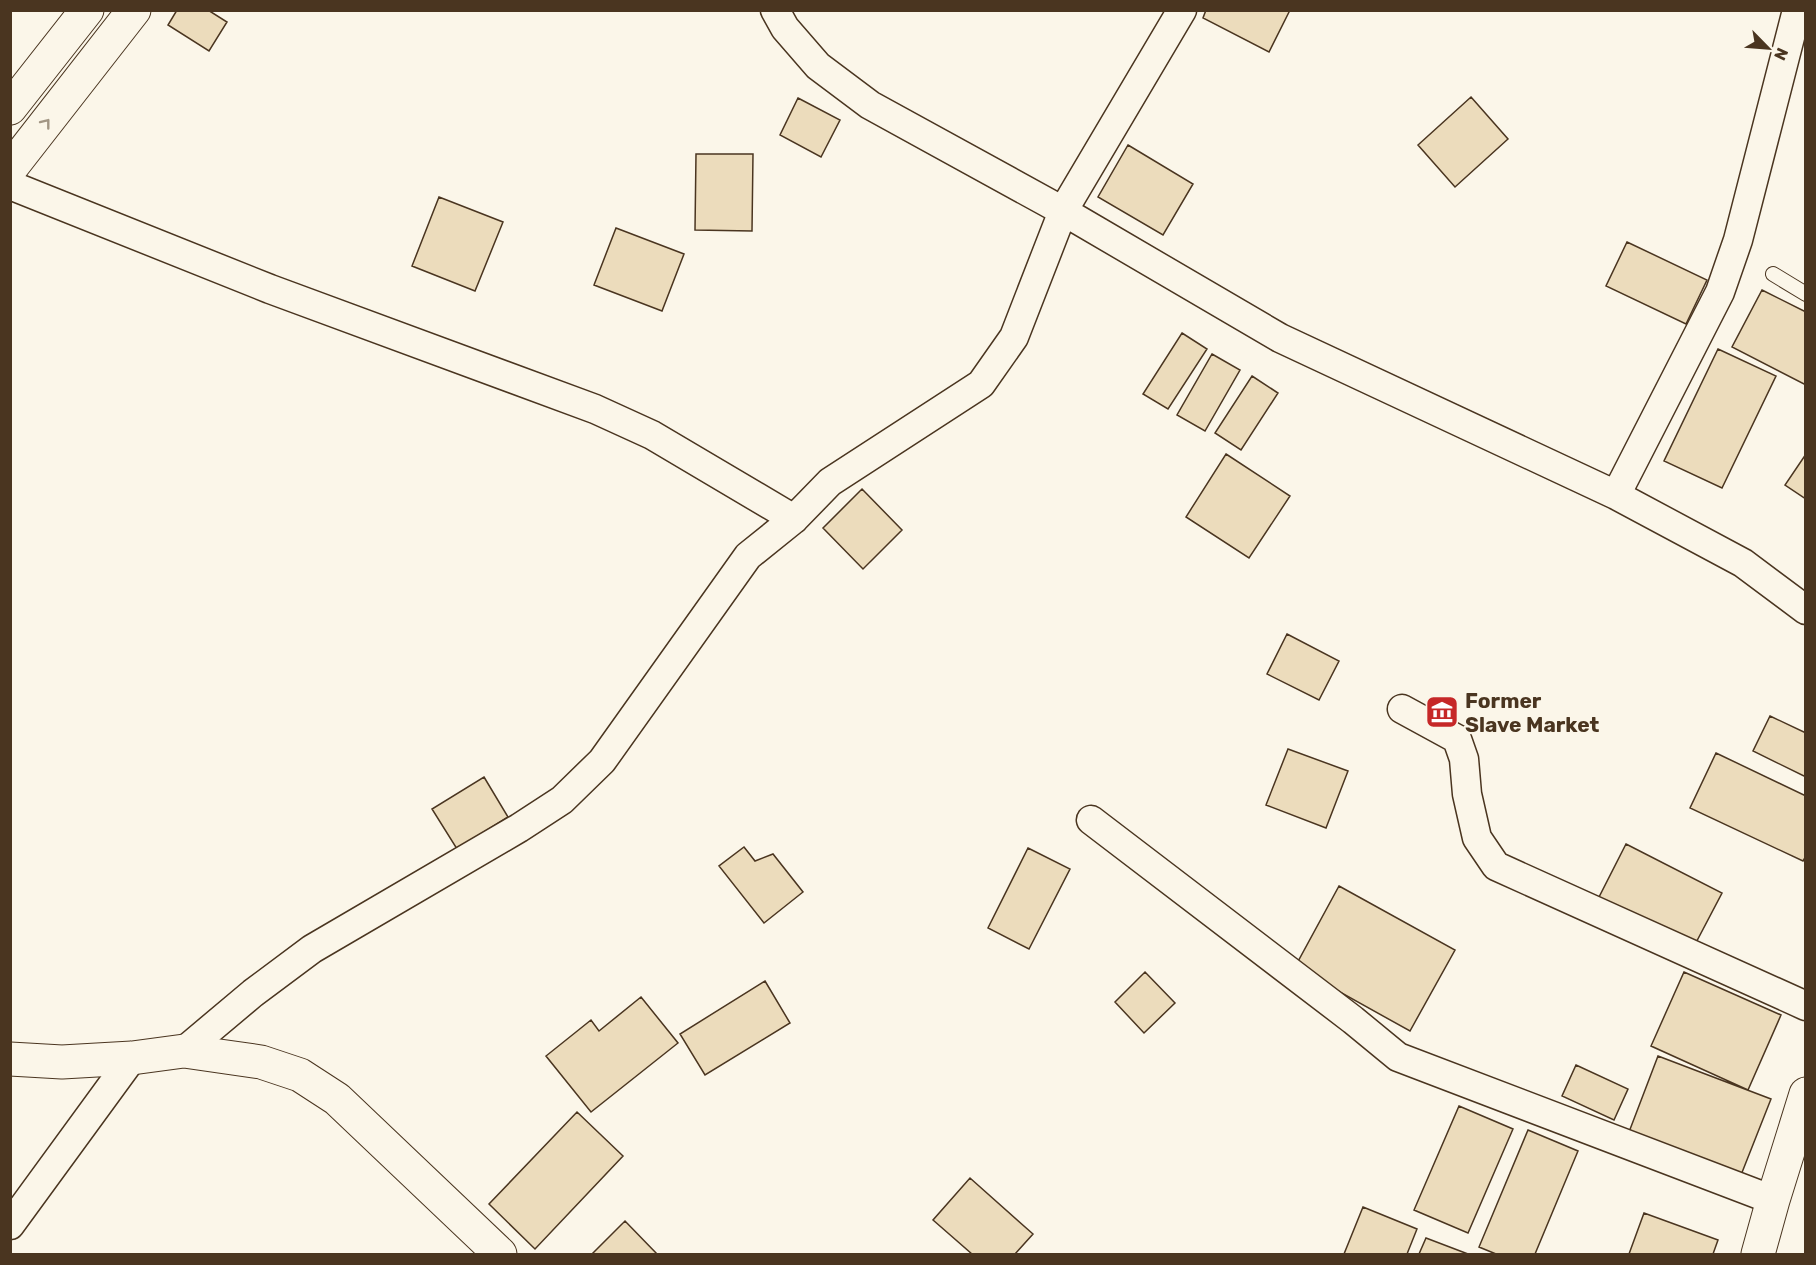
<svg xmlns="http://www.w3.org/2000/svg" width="1816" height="1265" font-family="Rubik,sans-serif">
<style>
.building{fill:#ecdcbc;stroke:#4a3520;stroke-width:1.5}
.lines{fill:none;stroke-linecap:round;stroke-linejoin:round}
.lane-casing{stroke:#4a3520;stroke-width:16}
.street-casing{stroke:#4a3520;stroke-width:31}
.secondary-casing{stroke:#4a3520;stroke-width:35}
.lane{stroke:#fbf6e9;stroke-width:14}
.street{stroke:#fbf6e9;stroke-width:28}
.secondary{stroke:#fbf6e9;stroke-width:33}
.oneway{stroke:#a29684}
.labels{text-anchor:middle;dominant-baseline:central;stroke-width:4.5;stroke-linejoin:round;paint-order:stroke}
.poi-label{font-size:21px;font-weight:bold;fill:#4a3520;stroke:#fbf6e9;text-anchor:start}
</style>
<rect width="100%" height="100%" fill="#fbf6e9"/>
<path class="building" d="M177 10H208L227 22 209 51 168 25Z
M1206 10H1290L1269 52 1203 18Z
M1471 97 1508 139 1455 187 1418 145Z
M798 98 840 120 821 157 780 135Z
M1128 145 1193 184 1163 235 1098 197Z
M696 154H753L752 231 695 230Z
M439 197 503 222 475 291 412 266Z
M616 228 684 254 662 311 594 285Z
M1627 242 1707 280 1686 324 1606 286Z
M1762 290 1806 312V385L1732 347Z
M1182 333 1207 349 1168 409 1143 394Z
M1718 349 1776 376 1722 488 1664 461Z
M1212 354 1240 370 1205 431 1177 415Z
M1252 376 1278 393 1241 450 1215 433Z
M1226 454 1290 496 1249 558 1186 517Z
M1806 454V499L1785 485Z
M862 489 902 530 863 569 823 528Z
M1287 634 1339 661 1319 700 1267 674Z
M1770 716 1806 733V777L1753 751Z
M1288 749 1348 771 1326 828 1266 805Z
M1716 753 1806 796V856L1803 861 1690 808Z
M484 777 508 817 457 849 432 809Z
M1626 844 1722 893 1690 954 1595 905Z
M744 847 755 861 773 854 803 892 764 923 719 866Z
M1028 848 1070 869 1029 949 988 928Z
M1339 886 1455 950 1410 1031 1295 967Z
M1145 972 1175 1003 1144 1033 1115 1002Z
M1684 972 1781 1015 1748 1090 1651 1046Z
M765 981 790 1023 705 1075 680 1034Z
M641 997 678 1043 591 1112 546 1056 591 1020 599 1031Z
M1658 1056 1771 1099 1741 1175 1629 1132Z
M1576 1065 1628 1089 1614 1120 1562 1096Z
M1459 1106 1513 1129 1468 1233 1414 1210Z
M577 1112 623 1156 535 1249 489 1204Z
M1528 1130 1578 1151 1535 1254H1496L1479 1247Z
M970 1178 1033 1234 1015 1254H972L933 1220Z
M1363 1207 1417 1229 1407 1254H1344Z
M1644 1213 1718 1240 1713 1254H1629Z
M625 1221 657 1254H592Z
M1426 1238 1468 1254H1419Z"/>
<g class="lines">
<defs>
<path id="lane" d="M1773 274 1806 294"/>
<path id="street" d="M775 10 785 28 818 66 870 105 1063 211 1280 338 1616 495 1743 563 1806 610
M10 185 270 289 595 409 652 435 794 519
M1616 495 1720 292 1738 240 1797 10
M1402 709 1457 739 1464 759 1467 794 1477 838 1496 866 1806 1006
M1091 820 1353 1020 1398 1057 1773 1200
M184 1051 253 993 312 949 519 828 562 800 602 761 748 556 794 519 830 482 981 384 1014 337 1063 211 1182 10
M10 1225 132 1058"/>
<path id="secondary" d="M10 108 87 10
M10 169 134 10
M10 1059 62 1062 132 1058 184 1051 261 1062 300 1075 337 1099 500 1254
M1758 1254 1773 1200 1806 1094"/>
</defs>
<use href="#lane" class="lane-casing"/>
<use href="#street" class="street-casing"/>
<use href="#secondary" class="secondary-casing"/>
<use href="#lane" class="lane"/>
<use href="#street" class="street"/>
<use href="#secondary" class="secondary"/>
</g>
<defs><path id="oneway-chevron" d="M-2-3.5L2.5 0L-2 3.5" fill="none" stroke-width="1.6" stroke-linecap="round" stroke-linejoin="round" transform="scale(1.5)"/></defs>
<use class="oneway" href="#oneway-chevron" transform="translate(46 123) rotate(-52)"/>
<defs>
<symbol id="museum-square" viewBox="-11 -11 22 22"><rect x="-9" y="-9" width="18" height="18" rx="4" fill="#c62828" stroke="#fbf6e9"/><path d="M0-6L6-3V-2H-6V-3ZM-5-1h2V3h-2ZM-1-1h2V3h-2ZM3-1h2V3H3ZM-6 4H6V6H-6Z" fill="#fff"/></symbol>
</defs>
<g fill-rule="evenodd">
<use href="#museum-square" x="1423" y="693" width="38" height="38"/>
</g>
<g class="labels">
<g class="poi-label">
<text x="1465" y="700">Former<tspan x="1465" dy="24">Slave Market</tspan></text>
</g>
</g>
<rect width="1816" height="1265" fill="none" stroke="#4a3520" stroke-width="24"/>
<g transform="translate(1768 48) rotate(115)" stroke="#fbf6e9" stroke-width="4.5" paint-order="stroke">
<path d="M0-4.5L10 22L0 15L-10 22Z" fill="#4a3520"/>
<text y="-9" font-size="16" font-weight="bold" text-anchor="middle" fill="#4a3520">N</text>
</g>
</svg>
